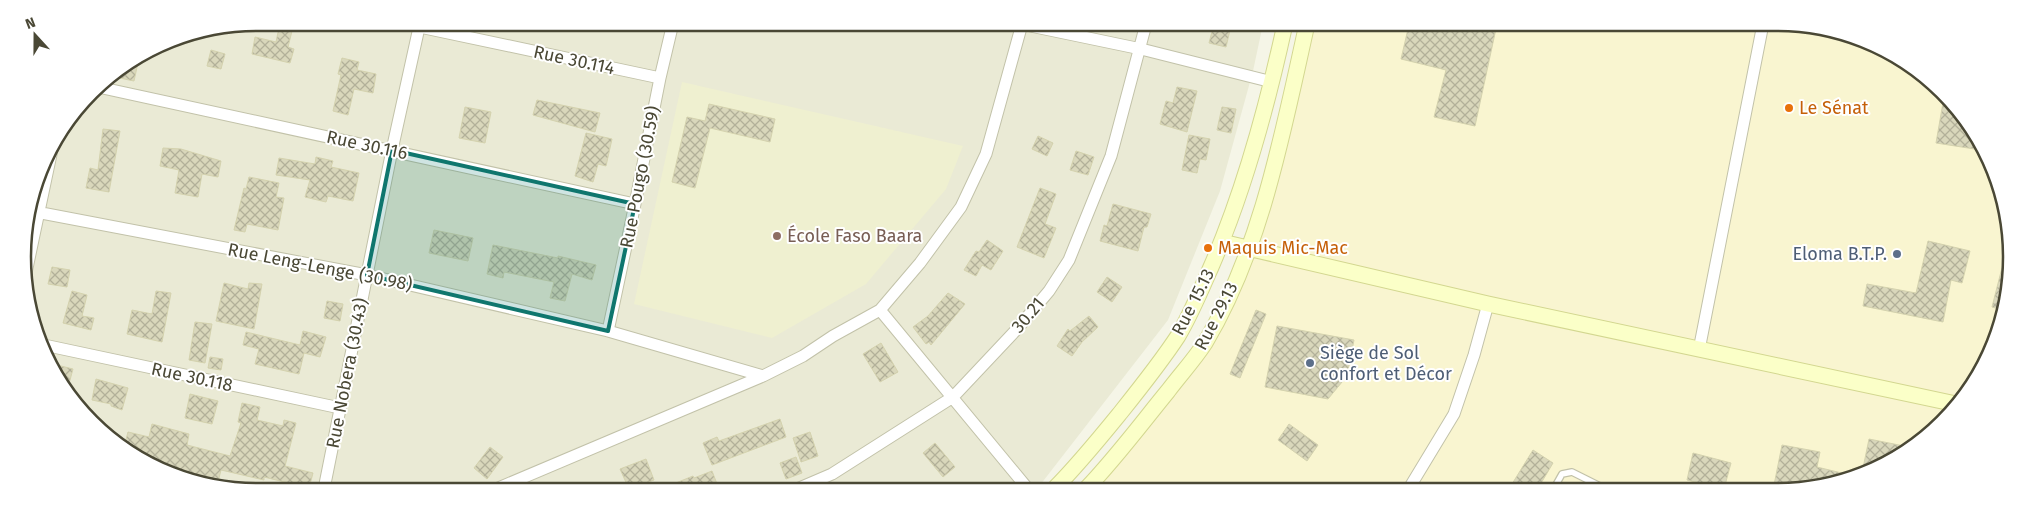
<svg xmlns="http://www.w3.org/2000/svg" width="2034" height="514" font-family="'Fira Sans',sans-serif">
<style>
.residential{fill:#eaead5}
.commercial{fill:#f9f5d0}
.education{fill:#eff0d0}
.building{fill:url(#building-cross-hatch);stroke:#d4d2ae}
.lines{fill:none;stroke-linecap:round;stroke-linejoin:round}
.service-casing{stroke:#c2c2a9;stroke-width:8}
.minor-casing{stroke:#c2c2a9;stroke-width:13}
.secondary-casing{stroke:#d3d790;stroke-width:17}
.service{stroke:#fff;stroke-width:5.5}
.minor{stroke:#fff;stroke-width:11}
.secondary{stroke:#fbffc8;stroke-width:15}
.marked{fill:#0f766e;fill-opacity:0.2;stroke:#0f766e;stroke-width:4;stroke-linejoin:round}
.food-dot{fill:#e8710a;stroke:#fff;stroke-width:2}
.education-dot{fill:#8d6e63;stroke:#fff;stroke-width:2}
.service-dot{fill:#5c6f8a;stroke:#fff;stroke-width:2}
.labels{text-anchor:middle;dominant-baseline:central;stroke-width:4;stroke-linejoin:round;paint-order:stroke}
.street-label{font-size:18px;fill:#4a4835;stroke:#fff}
.food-label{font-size:18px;fill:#c56008;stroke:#fff;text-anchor:start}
.education-label{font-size:18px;fill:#785e54;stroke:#fff;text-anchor:start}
.service-label{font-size:18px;fill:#4e5e75;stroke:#fff;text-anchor:end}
.rim{fill:none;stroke:#4a4835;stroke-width:2.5}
</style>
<defs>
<pattern id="building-cross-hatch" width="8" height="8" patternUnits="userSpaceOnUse" patternTransform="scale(1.25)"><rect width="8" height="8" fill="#d9d7bb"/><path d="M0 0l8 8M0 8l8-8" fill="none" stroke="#b2b099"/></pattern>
</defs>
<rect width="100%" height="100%" fill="#f5f5e7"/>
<path class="residential" d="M257 23 1263 24 1253 71 1220 191 1168 320 1037 489H226L140 460 71 400 31 318 23 241 47 153 102 81 168 40Z"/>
<path class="commercial" d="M1307 24 1808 25 1895 54 1963 114 2004 197 2009 288 1987 361 1943 423 1880 467 1807 490 1079 489 1205 343 1248 249Z"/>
<path class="education" d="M682 82 963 146 946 189 866 284 772 338 634 304Z"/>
<path class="building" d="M280 23H294L288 47 294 49 290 63 252 54 255 37 276 42Z
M1214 24 1231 26 1226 47 1209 43Z
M1420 24H1497L1475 126 1434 117 1446 70 1401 59 1408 29 1419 31Z
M211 50 225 54 221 69 207 66Z
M139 58 134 81 110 76Z
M342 58 359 62 357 70 376 74 373 93 354 89 348 115 333 111 341 75 338 74Z
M1177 87 1197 91 1187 132 1160 124 1166 101 1173 103Z
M1944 97 1963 114 1981 150 1936 143Z
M537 100 600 113 595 132 533 115Z
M709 104 775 119 770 142 710 128 695 188 672 182 687 117 705 121Z
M465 107 491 112 485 143 459 138Z
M1222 107 1236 109 1231 133 1217 130Z
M103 129 120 131 109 192 86 188 90 168 98 170Z
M586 133 612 139 606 166 598 164 593 182 575 176Z
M1189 135 1210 139 1206 160 1200 159 1197 173 1182 170Z
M1038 136 1053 143 1047 156 1032 149Z
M163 148 181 149 221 161 218 177 202 174 198 197 175 193 179 170 160 166Z
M1076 151 1094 157 1088 175 1070 170Z
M316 157 333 161 331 167 359 173 353 201 328 196 326 202 305 197 310 180 276 175 279 158 315 164Z
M249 177 279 183 276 197 284 198 278 230 247 224 245 232 234 230 244 188 246 189Z
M1040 188 1056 194 1045 224 1056 228 1044 258 1017 247Z
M1113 204 1151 214 1147 227H1144L1138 251 1100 241 1104 225 1107 226Z
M434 230 473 238 468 261 429 253Z
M987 240 1003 251 991 270 982 265 976 276 964 270 976 251 979 252Z
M1928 241 1970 251 1962 283 1951 280 1943 322 1863 306 1867 284 1916 293Z
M493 245 558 258V256L596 265 592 280 572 274 565 301 550 298 554 282 504 272 503 278 487 274Z
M2005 256H2007L2009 288 2003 310 1992 307Z
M52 267 70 270 67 287 48 284Z
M1107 277 1122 287 1112 302 1097 292Z
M224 283 248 289 249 283 262 284 254 329 216 321Z
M72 291 87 295 82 316 94 318 91 330 63 323Z
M156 291 171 293 162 342 127 334 132 310 152 314Z
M948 293 965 304 931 345 929 342 926 344 913 327 928 316Z
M327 301 343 304 340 321 324 318Z
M1256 310 1266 314 1240 378 1230 374Z
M1089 316 1098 327 1082 342 1072 356 1057 346 1068 329 1070 331Z
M195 322 212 324 205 363 189 360Z
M1277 326 1354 340 1347 376 1328 399 1265 387Z
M303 331 326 337 320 357 304 353 299 374 255 364 259 349 243 345 246 332 300 345Z
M881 343 898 372 880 382 863 354Z
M210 357 223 359 221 370 208 368Z
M53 364 73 369 67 391 62 382Z
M96 379 128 388 122 410 111 406V404L92 400Z
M190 394 218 401 212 424 185 418Z
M242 403 260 407 257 420 283 426 284 420 296 423 285 466 313 473 309 488 264 477V480L221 470 217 486 185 475 186 473 143 461 145 454 129 450 124 447 128 432 149 437 152 424 189 434 187 445 230 456 241 423 238 422Z
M780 419 786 437 712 465 703 443 717 437 719 441Z
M1289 424 1318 445 1307 461 1278 440Z
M810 432 818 456 801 462 793 438Z
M1869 439 1909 447 1880 467 1862 473Z
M935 443 955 467 943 477 923 453Z
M1782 445 1820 452 1817 467 1854 476 1807 490H1773Z
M490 447 503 457 487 479 474 468Z
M1533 450 1553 463 1537 490H1521L1512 484Z
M1693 453 1731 463 1724 489 1687 480Z
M796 457 802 473 786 479 780 463Z
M646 459 654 480 629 489 620 469Z
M712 471 719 489H661L693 476 694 478Z"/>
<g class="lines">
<defs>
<path id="service" d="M1553 490 1562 474 1572 472 1608 490"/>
<path id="minor" d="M401 23 660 78
M1021 24 1141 49 1272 82
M98 87 635 204
M31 211 367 275 608 331 763 376
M26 273 53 145
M880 310 1028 489
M608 331 635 204 660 78 673 23
M44 345 340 408
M1699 350 1763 24
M324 489 392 150 420 23
M496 489 763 376 803 356 833 336 880 310 920 263 961 207 986 154 1022 24
M797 489 832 474 953 397 1017 329 1049 291 1069 260 1111 156 1146 24
M1408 490 1454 414 1474 355 1488 304"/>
<path id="secondary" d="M1222 242 1488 304 1956 404
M1054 489C1078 465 1099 439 1121 412 1141 387 1161 362 1178 336 1191 314 1201 290 1211 267 1245 189 1267 107 1285 24
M1086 489C1115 459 1141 424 1168 391 1180 375 1194 360 1205 343 1262 247 1283 131 1307 24"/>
</defs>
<use href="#service" class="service-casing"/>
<use href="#minor" class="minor-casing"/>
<use href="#secondary" class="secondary-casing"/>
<use href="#service" class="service"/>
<use href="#minor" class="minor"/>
<use href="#secondary" class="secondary"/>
</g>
<path class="marked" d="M392 150 635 204 608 331 367 275Z"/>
<g class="food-dot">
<circle cx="1789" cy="108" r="5"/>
<circle cx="1208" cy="248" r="5"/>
</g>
<circle class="education-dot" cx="777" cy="236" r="5"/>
<g class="service-dot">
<circle cx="1897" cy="254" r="5"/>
<circle cx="1310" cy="363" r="5"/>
</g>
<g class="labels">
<g class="street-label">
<text transform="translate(574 60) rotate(12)">Rue 30.114</text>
<text transform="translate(367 145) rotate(12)">Rue 30.116</text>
<text transform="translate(640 177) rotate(-79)">Rue Pougo (30.59)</text>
<text transform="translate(320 267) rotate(11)">Rue Leng-Lenge (30.98)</text>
<text transform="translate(1193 302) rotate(-63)">Rue 15.13</text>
<text transform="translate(1028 315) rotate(-50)">30.21</text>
<text transform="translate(1216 316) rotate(-63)">Rue 29.13</text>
<text transform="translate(347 373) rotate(-79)">Rue Nobera (30.43)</text>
<text transform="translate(192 377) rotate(12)">Rue 30.118</text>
</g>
<g class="food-label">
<text x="1799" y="108">Le Sénat</text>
<text x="1218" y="248">Maquis Mic-Mac</text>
</g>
<g class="education-label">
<text x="787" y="236">École Faso Baara</text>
</g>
<g class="service-label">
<text x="1887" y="254">Eloma B.T.P.</text>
<text x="1320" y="353" text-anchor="start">Siège de Sol<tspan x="1320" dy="21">confort et Décor</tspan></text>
</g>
</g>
<path d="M0 0H2034V514H0ZM257 31H1777A226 226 0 0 1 2003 257V257A226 226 0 0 1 1777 483H257A226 226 0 0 1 31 257V257A226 226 0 0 1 257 31Z" fill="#fff" fill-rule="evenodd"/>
<path class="rim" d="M257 31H1777A226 226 0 0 1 2003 257V257A226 226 0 0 1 1777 483H257A226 226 0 0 1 31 257V257A226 226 0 0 1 257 31Z"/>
<g transform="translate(35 35) rotate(339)" stroke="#ffffff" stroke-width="4" paint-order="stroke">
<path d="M0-4L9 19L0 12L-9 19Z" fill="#4a4835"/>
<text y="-8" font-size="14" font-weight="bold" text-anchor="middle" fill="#4a4835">N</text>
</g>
</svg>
